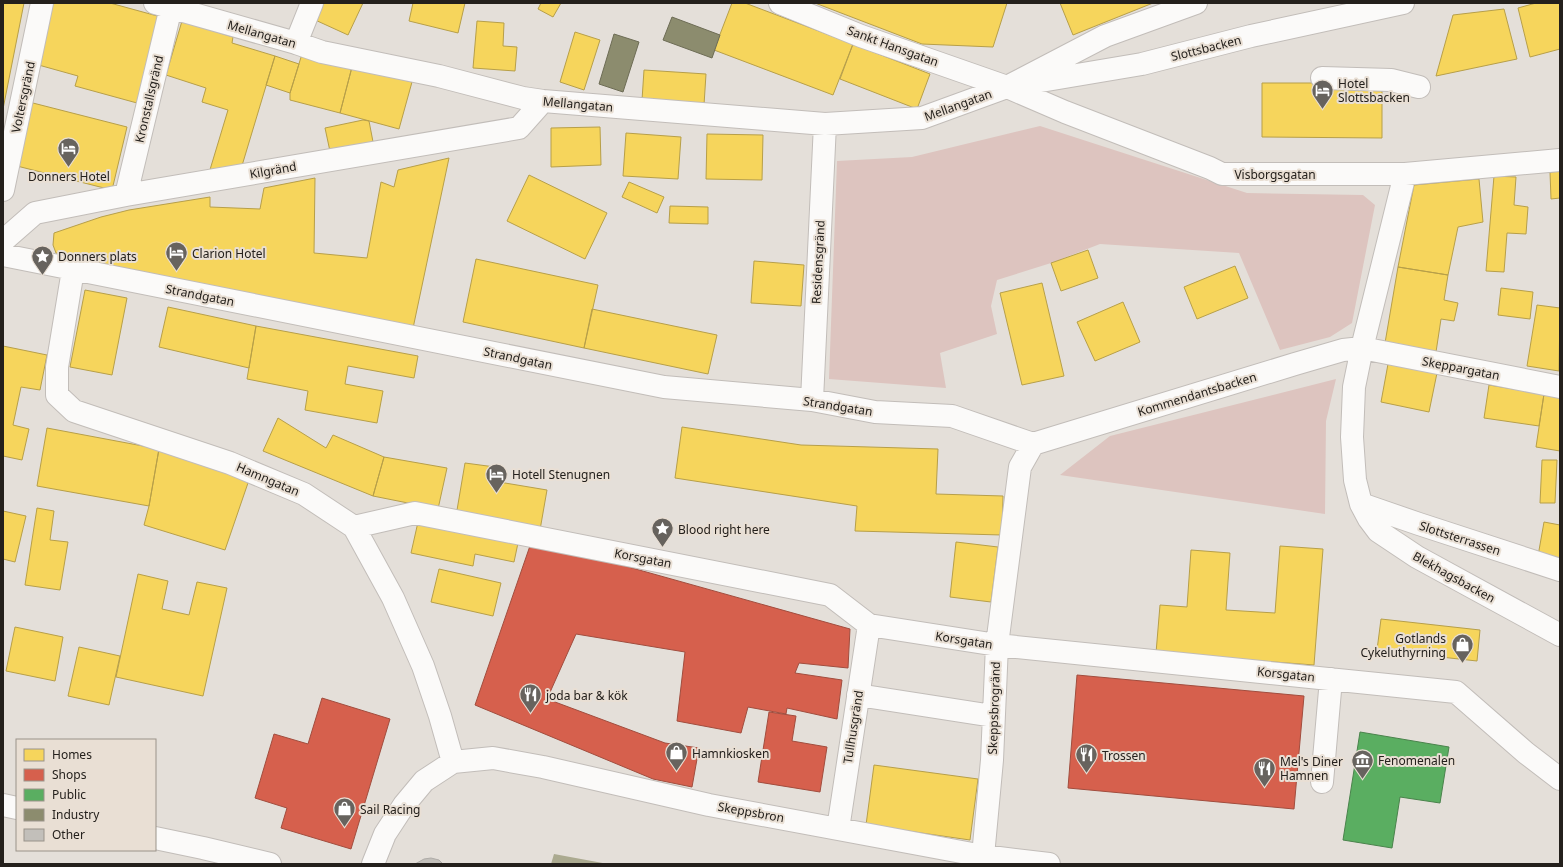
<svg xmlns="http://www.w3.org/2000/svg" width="1563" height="867" font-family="'Noto Sans',sans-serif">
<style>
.green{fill:#ddc4bf}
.water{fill:#abaa90}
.homes{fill:#f6d55c;stroke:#b79f49}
.shops{fill:#d6604d;stroke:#a14d3e}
.public{fill:#5aae61;stroke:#4a834c}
.industry{fill:#8c8c6e;stroke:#6d6c55}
.building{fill:#c2bfba;stroke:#afaca8}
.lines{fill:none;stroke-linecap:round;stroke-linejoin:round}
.minor-casing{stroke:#c2bdb9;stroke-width:24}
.minor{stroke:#fbfaf9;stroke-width:22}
.labels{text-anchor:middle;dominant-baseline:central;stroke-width:4;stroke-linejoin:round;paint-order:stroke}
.street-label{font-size:12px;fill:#24201c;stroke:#e9dfd4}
.poi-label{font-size:12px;fill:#24201c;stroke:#e9dfd4;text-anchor:start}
</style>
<rect width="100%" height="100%" fill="#e4dfd9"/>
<path class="green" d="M1040 126 1247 193 1363 195 1375 205 1352 323 1330 337 1280 350 1239 253 1100 244 1051 263 997 280 991 306 997 334 940 353 946 388 829 379 837 161 912 157Z
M1336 379 1326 421 1325 514 1060 475 1110 436Z"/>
<path class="water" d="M554 854 608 864H551Z"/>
<path class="homes" d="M3 3H24L3 109Z
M52 3H110L161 17 137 103 75 86 78 76 35 64Z
M320 3H363L348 35 313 19Z
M413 3H465L458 33 409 21Z
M541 3H561L553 17 538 9Z
M732 3H745L853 44 833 95 714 50Z
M815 3H1007L993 47 922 44Z
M1060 3H1153L1073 35Z
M1536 3H1560V49L1530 57 1518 8Z
M1504 9 1517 59 1436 76 1453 15Z
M182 21 233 37 232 43 275 56 241 169 209 173 228 110 202 102 206 88 166 75Z
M477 21 504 23 503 46 517 47 515 71 473 68Z
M575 32 600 40 584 90 560 82Z
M853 44 930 74 917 109 840 79Z
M302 54 352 67 340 113 290 100V93Z
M275 56 299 64 290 93 266 85Z
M352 67 412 82 399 129 340 113Z
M644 70 706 74 704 105 642 100Z
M1262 83H1382V138L1262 137Z
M29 102 127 127 112 190 13 165Z
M363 120 369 121 374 147 331 156 325 128Z
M600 127 601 165 551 167V128Z
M626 133 681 137 678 179 623 176Z
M707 134 763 135 762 180 706 179Z
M449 158 412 333 82 263 56 253 53 245 54 233 101 217 129 210 210 197V207L260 209 264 188 315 178 314 253 367 258 381 182 394 187 398 170Z
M1560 171V198L1551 199 1550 172Z
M529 175 607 213 585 259 507 221Z
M1494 176 1516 177 1514 205 1528 207 1526 234 1507 233 1504 272 1486 271Z
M1479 179 1483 222 1458 227 1448 275 1398 267 1414 185Z
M629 182 664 197 657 213 622 197Z
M670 206 708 207V224L669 223Z
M1088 250 1098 278 1061 291 1051 263Z
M476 259 598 285 584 348 463 322Z
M754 261 804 265 801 306 751 303Z
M1235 266 1248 298 1197 319 1184 287Z
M1398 267 1448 275 1444 300 1458 303 1454 321 1441 319 1436 352 1385 343Z
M1042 283 1064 376 1022 385 1000 293Z
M1501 288 1533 292 1530 319 1498 315Z
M85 290 127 298 112 375 70 367Z
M1123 302 1140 342 1095 361 1077 322Z
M1537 305 1560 308 1559 371 1527 366Z
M168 307 256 326 249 368 159 347Z
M592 309 717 335 708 374 584 348Z
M256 326 418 356 414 378 348 366 345 384 383 391 377 423 305 410 308 391 247 379Z
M3 346 47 355 40 390 21 387 13 425 29 429 22 460 3 456Z
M1388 364 1437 373 1429 412 1381 402Z
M1489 385 1544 394 1539 426 1484 418Z
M1544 394 1560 396V451L1536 447Z
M278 418 326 448 333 435 384 457 373 496 263 451Z
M682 427 801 445 938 449 936 494 1003 496 1002 535 855 531 857 506 675 478Z
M47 428 159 449 149 506 37 486Z
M159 449 249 480 225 550 144 525 149 506Z
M384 457 447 468 438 509 373 496Z
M1542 460H1557L1555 503H1540Z
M465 463 495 467 493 481 547 490 540 530 456 516Z
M37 508 54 511 50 540 68 542 60 590 25 585Z
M3 511 26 516 15 562 3 559Z
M418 522 518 543 514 562 475 554 473 566 411 553Z
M1544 522 1560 525V560L1538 556Z
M956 542 998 547 991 602 950 597Z
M1280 546 1323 549 1314 665 1156 653 1160 605 1187 607 1191 550 1230 553 1226 610 1275 613Z
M439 569 501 583 493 616 431 602Z
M138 574 168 581 162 609 189 615 197 582 227 588 203 696 116 677Z
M1381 619 1480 630 1477 661 1377 650Z
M15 627 63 637 55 681 6 671Z
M79 647 120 656 109 705 68 696Z
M874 765 978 779 970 840 866 825Z"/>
<path class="shops" d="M532 540 850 629 848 668 799 663 795 673 842 680 837 719 787 708 786 714 748 707 741 733 677 721 685 652 576 634 547 699 665 743 699 748 692 787 653 779 475 705Z
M1077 675 1304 696 1294 809 1068 788Z
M322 698 390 719 351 849 281 828 287 808 255 798 274 734 308 744Z
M769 712 796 716 792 741 827 747 820 792 758 782Z"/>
<path class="public" d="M1360 732 1449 747 1440 803 1400 797 1392 848 1343 840Z"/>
<path class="industry" d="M672 17 720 35 712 58 663 40Z
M614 34 639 42 623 92 599 84Z"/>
<path class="building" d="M431 858 439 860 443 864H415L424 859Z"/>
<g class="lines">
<defs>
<path id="minor" d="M155 3 296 43 322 52 439 76 523 98 543 101 825 124 922 118 1007 87 1105 36 1196 3
M780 3 861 36 1007 87 1065 112 1210 168 1222 174H1405L1560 160
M296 43 312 3
M1322 78 1391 80 1419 87
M1029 83 1142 64 1251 36 1403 3
M3 190 42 3
M126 195 172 3
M3 241 35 213 126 195 519 128 543 101
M3 255 664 387 812 400 875 412 952 416 1033 444
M73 270 57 367V395L74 411 230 463 304 494 354 527 393 598 423 666 440 716 453 762
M1560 387 1362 348 1354 387 1352 437 1355 480 1361 504 1369 519 1378 531 1417 557 1560 635
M812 400 825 124
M1033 444 1295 364 1343 350 1362 348 1405 174
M1361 504 1419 524 1560 570
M354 527 415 513 830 595 869 625 997 645 1456 692 1526 753 1560 779
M858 695 993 716
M1322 782 1331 679
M3 805 17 808
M838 829 869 625
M155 838 203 848 270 864
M983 856 992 760 997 645 1020 467 1033 444
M373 864 385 834 404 805 424 781 453 762 493 758 543 767 709 805 983 856 1049 864"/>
</defs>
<use href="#minor" class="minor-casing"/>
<use href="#minor" class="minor"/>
</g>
<defs>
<symbol id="hotel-pin" viewBox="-11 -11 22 30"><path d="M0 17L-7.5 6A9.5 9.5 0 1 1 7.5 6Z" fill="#67635e" stroke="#e9dfd4"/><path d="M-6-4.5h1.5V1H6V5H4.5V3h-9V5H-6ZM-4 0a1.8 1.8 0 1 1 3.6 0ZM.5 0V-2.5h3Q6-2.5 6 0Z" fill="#fff"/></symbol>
<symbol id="sight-pin" viewBox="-11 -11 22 30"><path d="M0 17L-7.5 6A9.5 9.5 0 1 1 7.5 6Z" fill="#67635e" stroke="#e9dfd4"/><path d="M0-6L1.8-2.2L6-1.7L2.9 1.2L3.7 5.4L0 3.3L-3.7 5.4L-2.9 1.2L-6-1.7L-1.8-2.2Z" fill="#fff"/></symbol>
<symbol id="shop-pin" viewBox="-11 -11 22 30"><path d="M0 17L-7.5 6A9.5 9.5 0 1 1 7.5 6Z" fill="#67635e" stroke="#e9dfd4"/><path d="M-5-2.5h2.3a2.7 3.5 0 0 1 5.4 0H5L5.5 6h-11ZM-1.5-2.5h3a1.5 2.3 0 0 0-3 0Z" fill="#fff"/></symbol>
<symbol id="restaurant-pin" viewBox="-11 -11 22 30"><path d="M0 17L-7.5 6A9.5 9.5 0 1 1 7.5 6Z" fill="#67635e" stroke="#e9dfd4"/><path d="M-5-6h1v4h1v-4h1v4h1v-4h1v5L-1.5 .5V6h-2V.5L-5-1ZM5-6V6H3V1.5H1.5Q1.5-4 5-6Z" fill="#fff"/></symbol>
<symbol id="museum-pin" viewBox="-11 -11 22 30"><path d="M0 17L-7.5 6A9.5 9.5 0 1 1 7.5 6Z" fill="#67635e" stroke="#e9dfd4"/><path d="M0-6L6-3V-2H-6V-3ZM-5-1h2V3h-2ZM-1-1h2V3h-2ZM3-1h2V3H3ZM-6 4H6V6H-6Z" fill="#fff"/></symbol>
</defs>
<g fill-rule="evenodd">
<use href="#hotel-pin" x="1310" y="78" width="25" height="34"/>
<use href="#hotel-pin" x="56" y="136" width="25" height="34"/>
<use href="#hotel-pin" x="164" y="240" width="25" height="34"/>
<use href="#sight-pin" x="30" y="244" width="25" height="34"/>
<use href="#hotel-pin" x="484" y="462" width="25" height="34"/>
<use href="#sight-pin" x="650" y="516" width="25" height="34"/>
<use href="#shop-pin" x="1450" y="632" width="25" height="34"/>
<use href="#restaurant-pin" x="518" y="682" width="25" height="34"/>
<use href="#shop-pin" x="664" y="740" width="25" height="34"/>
<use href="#restaurant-pin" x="1074" y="742" width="25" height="34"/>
<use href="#museum-pin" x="1350" y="748" width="25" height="34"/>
<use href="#restaurant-pin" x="1252" y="756" width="25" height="34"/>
<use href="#shop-pin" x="332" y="796" width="25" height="34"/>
</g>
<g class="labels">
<g class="street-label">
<text transform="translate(262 34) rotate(16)">Mellangatan</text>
<text transform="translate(893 46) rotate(20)">Sankt Hansgatan</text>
<text transform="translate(1206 48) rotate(-14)">Slottsbacken</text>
<text transform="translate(23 97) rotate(-78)">Voltersgränd</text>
<text transform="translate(149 99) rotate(-77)">Kronstallsgränd</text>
<text transform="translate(578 104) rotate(5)">Mellangatan</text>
<text transform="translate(958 105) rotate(-20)">Mellangatan</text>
<text transform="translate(273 170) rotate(-10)">Kilgränd</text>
<text x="1275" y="174">Visborgsgatan</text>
<text transform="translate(818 262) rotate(-87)">Residensgränd</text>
<text transform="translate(200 295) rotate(11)">Strandgatan</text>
<text transform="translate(518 358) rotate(12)">Strandgatan</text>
<text transform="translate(1461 368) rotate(11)">Skeppargatan</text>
<text transform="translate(1197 394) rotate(-17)">Kommendantsbacken</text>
<text transform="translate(838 406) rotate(9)">Strandgatan</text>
<text transform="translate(268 479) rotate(23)">Hamngatan</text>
<text transform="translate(1460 538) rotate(18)">Slottsterrassen</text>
<text transform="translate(643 558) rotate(11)">Korsgatan</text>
<text transform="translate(1454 577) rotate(29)">Blekhagsbacken</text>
<text transform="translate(964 640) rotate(9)">Korsgatan</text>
<text transform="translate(1286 674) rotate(6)">Korsgatan</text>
<text transform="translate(994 708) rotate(-88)">Skeppsbrogränd</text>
<text transform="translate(853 727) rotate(-81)">Tullhusgränd</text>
<text transform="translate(751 812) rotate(10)">Skeppsbron</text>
</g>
<g class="poi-label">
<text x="1338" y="83">Hotel<tspan x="1338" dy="14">Slottsbacken</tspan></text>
<text x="69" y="176" text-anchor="middle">Donners Hotel</text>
<text x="192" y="253">Clarion Hotel</text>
<text x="58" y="256">Donners plats</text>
<text x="512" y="474">Hotell Stenugnen</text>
<text x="678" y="529">Blood right here</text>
<text x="1446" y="638" text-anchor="end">Gotlands<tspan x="1446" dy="14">Cykeluthyrning</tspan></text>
<text x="546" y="695">joda bar &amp; kök</text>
<text x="692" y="753">Hamnkiosken</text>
<text x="1102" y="755">Trossen</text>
<text x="1378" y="760">Fenomenalen</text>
<text x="1280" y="761">Mel's Diner<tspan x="1280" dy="14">Hamnen</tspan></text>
<text x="360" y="809">Sail Racing</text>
</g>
</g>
<rect width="1563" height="867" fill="none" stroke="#24201c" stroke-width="8"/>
<rect x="16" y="739" width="140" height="112" fill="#e9dfd4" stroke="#9a938a"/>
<rect x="24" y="749" width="20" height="12" fill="#f6d55c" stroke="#9a938a"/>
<text x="52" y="759" font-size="12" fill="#24201c">Homes</text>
<rect x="24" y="769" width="20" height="12" fill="#d6604d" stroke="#9a938a"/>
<text x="52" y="779" font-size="12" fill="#24201c">Shops</text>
<rect x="24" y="789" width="20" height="12" fill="#5aae61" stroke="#9a938a"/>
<text x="52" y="799" font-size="12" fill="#24201c">Public</text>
<rect x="24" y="809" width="20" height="12" fill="#8c8c6e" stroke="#9a938a"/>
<text x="52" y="819" font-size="12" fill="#24201c">Industry</text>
<rect x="24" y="829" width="20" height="12" fill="#c2bfba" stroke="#9a938a"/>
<text x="52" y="839" font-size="12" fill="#24201c">Other</text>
</svg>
